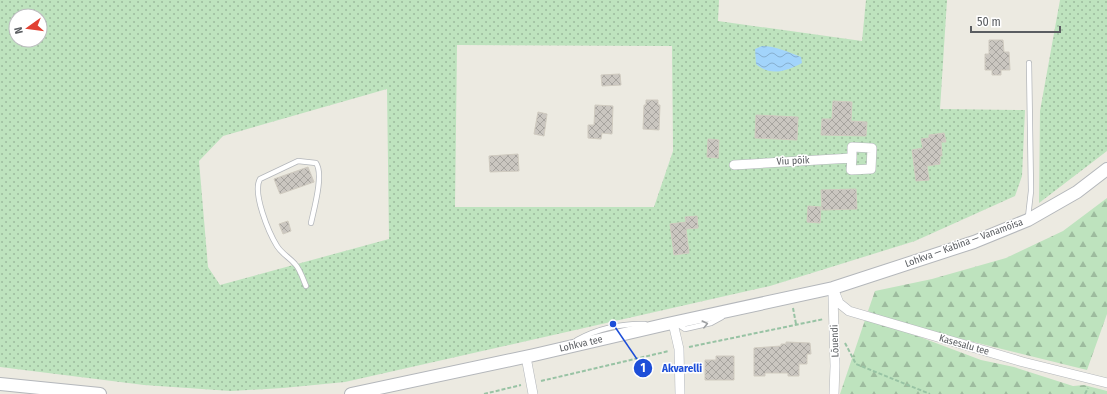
<svg xmlns="http://www.w3.org/2000/svg" width="1107" height="394" font-family="'Fira Sans Condensed',sans-serif">
<style>
.grass{fill:url(#grass-dots);fill-rule:evenodd}
.forest{fill:url(#forest-firs)}
.water{fill:url(#water-waves)}
.building{fill:url(#building-cross-hatch);stroke:#d0cbc0}
.lines{fill:none;stroke-linecap:round;stroke-linejoin:round}
.service-casing{stroke:#b4b7bb;stroke-width:6}
.minor-casing{stroke:#b4b7bb;stroke-width:10}
.tertiary-casing{stroke:#b4b7bb;stroke-width:14}
.path{stroke:#98c3a4;stroke-width:2;stroke-dasharray:4 2;stroke-linecap:butt}
.service{stroke:#fff;stroke-width:4.5}
.minor{stroke:#fff;stroke-width:9}
.tertiary{stroke:#fff;stroke-width:12}
.oneway{stroke:#9c9ea0}
.labels{text-anchor:middle;dominant-baseline:central;stroke-width:3;stroke-linejoin:round;paint-order:stroke}
.street-label{font-size:10px;fill:#5a5d61;stroke:#fff}
.leader{fill:none;stroke:#1d4ed8;stroke-width:1.5}
.callout-dot{fill:#1d4ed8;stroke:#fff;stroke-width:1.5}
.mark-label{font-size:12px;text-anchor:middle;font-weight:bold;fill:#fff}
.callout-label{font-size:11px;text-anchor:middle;font-weight:bold;fill:#1d4ed8;stroke:#fff;stroke-width:3;stroke-linejoin:round;paint-order:stroke}
</style>
<defs>
<pattern id="grass-dots" width="8" height="8" patternUnits="userSpaceOnUse"><rect width="8" height="8" fill="#bee3be"/><path d="M2 2h.1M6 6h.1" fill="none" stroke="#9dbb9e" stroke-width="1.8" stroke-linecap="round"/></pattern>
<pattern id="forest-firs" width="22" height="20" patternUnits="userSpaceOnUse"><rect width="22" height="20" fill="#bee3be"/><path d="M5 1l3.5 6h-7zM16 11l3.5 6h-7z" fill="#9dbb9e"/></pattern>
<pattern id="water-waves" width="16" height="10" patternUnits="userSpaceOnUse"><rect width="16" height="10" fill="#a2d4fb"/><path d="M0 5q4-4 8 0t8 0" fill="none" stroke="#87afcf"/></pattern>
<pattern id="building-cross-hatch" width="8" height="8" patternUnits="userSpaceOnUse"><rect width="8" height="8" fill="#cac6c0"/><path d="M0 0l8 8M0 8l8-8" fill="none" stroke="#a7a49f"/></pattern>
</defs>
<rect width="100%" height="100%" fill="#eceae1"/>
<path class="grass" d="M0 0H719L718 21 862 41 866 0H947L940 109 1025 110 1022 176 1015 196 915 241 770 286 345 382 283 388 231 391 144 385 0 367ZM16 16H40V40H16ZM457 45 672 46 673 151 654 207H455ZM387 89 389 239 220 285 208 267 199 161 223 136Z
M1060 0H1107V151L1039 203 1040 111Z"/>
<path class="forest" d="M1107 198V314L1087 370 889 321 868 311 875 291 932 279 1006 258 1063 231Z
M865 320 904 331 981 360 1014 367 1073 386 1084 385 1107 391V394H840Z"/>
<path class="water" d="M762 46C776 46 788 52 801 57L802 63C787 71 770 77 756 64L755 49Z"/>
<path class="building" d="M989 40H1003L1004 52H1009L1010 70H1001V75H992V70H985V54H989Z
M620 74 621 85 602 86 601 75Z
M646 100H658V105H660L659 130 643 129 644 105H646Z
M833 101 852 102 851 121 867 122 866 136 821 135 822 119H832Z
M595 105 613 106 612 134 602 133 601 139 588 138V125H594Z
M538 112 547 114 544 136 534 134Z
M756 115 798 117 797 140 755 138Z
M944 133 946 142H941L942 156H940V164L927 166 929 180 916 181 912 150 923 148 921 139 929 138V135Z
M708 139 719 140 718 158 707 157Z
M518 154 519 171 490 172 489 156Z
M308 167 314 182 280 194 274 179Z
M856 189 857 209 822 210 821 190Z
M808 206 821 207 820 223 807 222Z
M697 216 698 228 686 229 689 253 674 255 670 224 686 222 685 217Z
M288 221 291 231 283 234 279 224Z
M786 342 810 343 811 354H807V364H799V376H788V373H765V376H754V348L781 346V344H786Z
M716 356H734V380H705V360H716Z"/>
<g class="lines">
<defs>
<path id="service" d="M1028 217 1031 191 1029 63
M306 286C303 279 300 269 295 264 289 257 282 254 277 246 269 233 252 193 260 179L298 161 316 163C324 174 314 209 311 223
M677 324 685 329 711 323 722 317
M577 340C597 329 622 323 645 324"/>
<path id="minor" d="M734 165 852 158V147L872 148 871 169 851 170 852 158
M833 288 839 303 849 311 1023 362 1107 383
M833 295 835 366 834 394
M673 323 679 349 680 394
M526 357 533 394"/>
<path id="tertiary" d="M0 384 100 394
M351 394 534 355 663 325 833 288 974 242 1028 220 1077 192 1107 169"/>
</defs>
<use href="#service" class="service-casing"/>
<use href="#minor" class="minor-casing"/>
<use href="#tertiary" class="tertiary-casing"/>
<path class="path" d="M793 308 796 324
M845 343 856 364 930 394
M689 347 824 319
M541 381 669 351
M484 394 521 385
M1085 394 1088 388"/>
<use href="#service" class="service"/>
<use href="#minor" class="minor"/>
<use href="#tertiary" class="tertiary"/>
</g>
<defs><path id="oneway-chevron" d="M-2-3.5L2.5 0L-2 3.5" fill="none" stroke-width="1.6" stroke-linecap="round" stroke-linejoin="round"/></defs>
<use class="oneway" href="#oneway-chevron" transform="translate(705 324) rotate(-14)"/>
<g class="labels">
<g class="street-label">
<text transform="translate(793 161) rotate(-3)">Viu põik</text>
<text transform="translate(964 243) rotate(-20)">Lohkva — Kabina — Vanamõisa</text>
<text transform="translate(835 341) rotate(-92)">Lõuendi</text>
<text transform="translate(581 344) rotate(-13)">Lohkva tee</text>
<text transform="translate(964 345) rotate(16)">Kasesalu tee</text>
</g>
</g>
<path class="leader" d="M613 324L643 368"/>
<g class="callout-dot">
<circle cx="613" cy="324" r="4"/>
<circle cx="643" cy="368" r="10"/>
</g>
<g class="mark-label">
<text x="643" y="372">1</text>
</g>
<g class="callout-label">
<text x="682" y="372">Akvarelli</text>
</g>
<g transform="translate(28 28) rotate(256)"><circle r="19" fill="#ffffff" stroke="#bdbec0"/>
<path d="M0-3L7 15L0 10L-7 15Z" fill="#e14032"/>
<text y="-6" font-size="11" font-weight="bold" text-anchor="middle" fill="#5a5d61">N</text>
</g>
<path d="M971 26v6h89v-6" fill="none" stroke="#5a5d61" stroke-width="2"/>
<text x="977" y="26" font-size="12" fill="#5a5d61" stroke="#ffffff" stroke-width="3" paint-order="stroke">50 m</text>
</svg>
